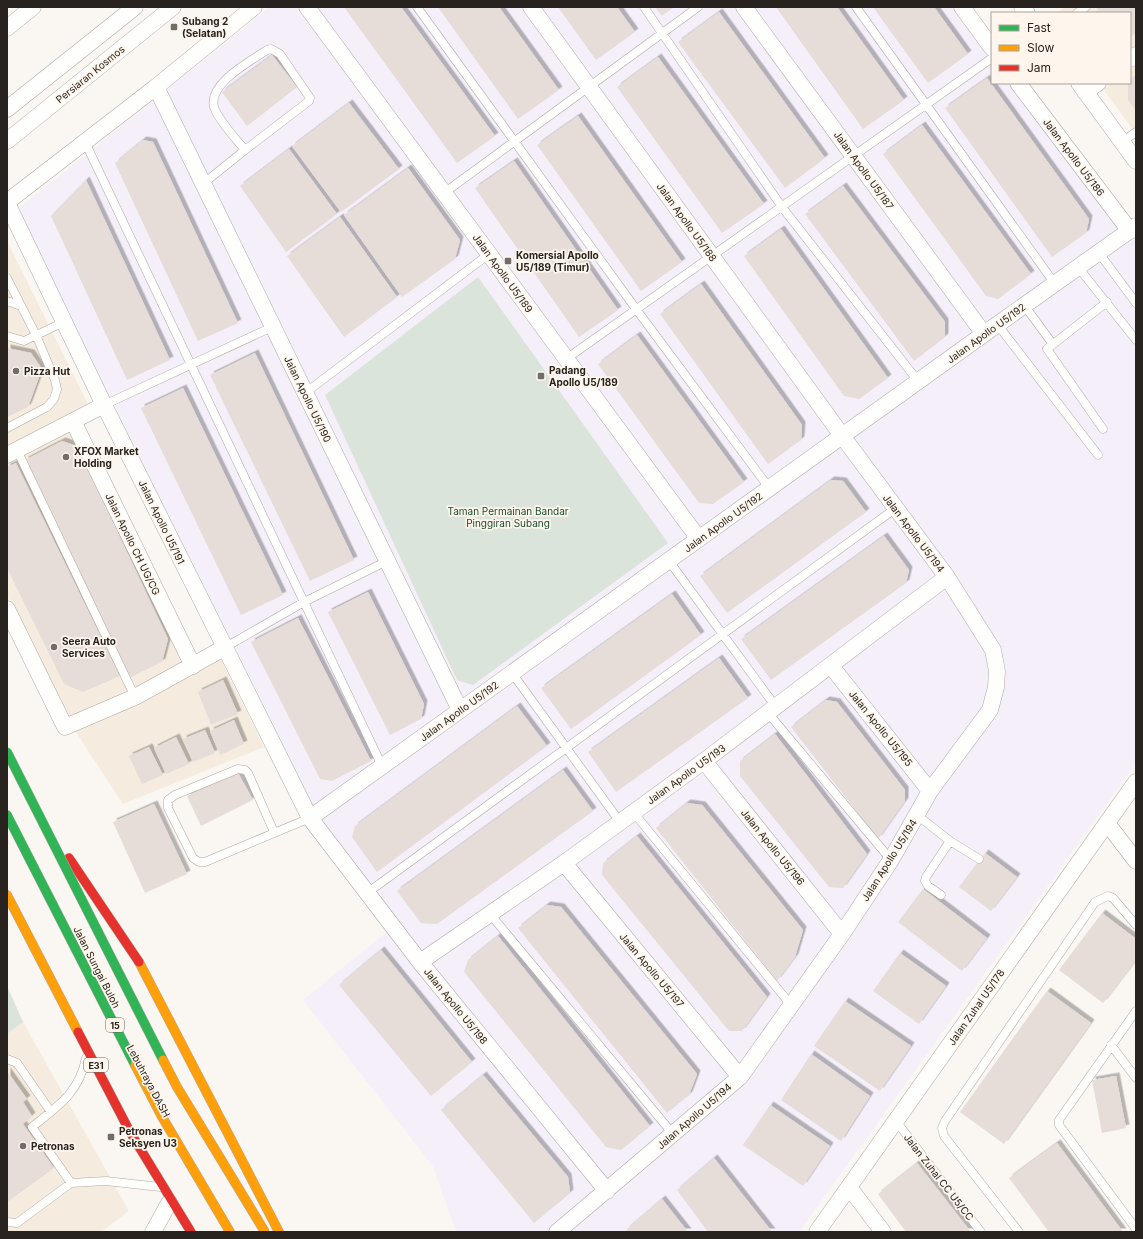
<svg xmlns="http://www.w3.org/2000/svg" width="1143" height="1239" font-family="Inter,sans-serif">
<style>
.commercial{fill:#f5ecdf}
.industrial{fill:#f4eff9}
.green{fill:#dbe4da}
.building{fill:#e6dcd8;filter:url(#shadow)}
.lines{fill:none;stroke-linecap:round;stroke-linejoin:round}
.lane-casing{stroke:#aeaaa6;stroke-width:9}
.street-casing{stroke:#aeaaa6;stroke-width:17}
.fast-casing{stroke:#aeaaa6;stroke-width:10}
.slow-casing{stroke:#aeaaa6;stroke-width:10}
.jam-casing{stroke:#aeaaa6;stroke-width:10}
.lane{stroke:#fefefd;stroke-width:8}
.street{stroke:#fefefd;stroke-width:16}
.fast{stroke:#30b455;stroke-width:9}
.slow{stroke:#ff9f0a;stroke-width:9}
.jam{stroke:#e5322d;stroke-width:9}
.fast-bridge-casing{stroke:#aeaaa6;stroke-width:10;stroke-linecap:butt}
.slow-bridge-casing{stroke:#aeaaa6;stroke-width:10;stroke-linecap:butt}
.fast-bridge{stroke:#30b455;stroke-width:9}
.slow-bridge{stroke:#ff9f0a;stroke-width:9}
.poi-dot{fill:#726d68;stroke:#fef6ed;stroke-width:1.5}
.labels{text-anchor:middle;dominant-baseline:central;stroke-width:3.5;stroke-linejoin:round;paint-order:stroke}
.shield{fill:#fef6ed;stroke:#68625c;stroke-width:1}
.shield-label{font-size:9px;font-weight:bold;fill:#28231e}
.poi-label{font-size:10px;font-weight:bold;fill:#28231e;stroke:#fef6ed;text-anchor:start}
.street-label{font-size:10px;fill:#28231e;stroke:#fef6ed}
.park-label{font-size:10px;fill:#164c2e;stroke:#fef6ed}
</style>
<defs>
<filter id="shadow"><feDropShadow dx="3.5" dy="-3.5" stdDeviation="0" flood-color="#0004"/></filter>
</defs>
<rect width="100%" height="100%" fill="#faf6f1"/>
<path class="commercial" d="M1065 7H1136V134L1099 83H1130V13H1056Z
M7 241 88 404 65 416 191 674 219 656 264 747 123 804 68 720 7 596Z
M23 1022 129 1211 101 1232H7V1034Z"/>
<path class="industrial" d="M270 7H957L992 54V83H1013L1136 233V763L799 1232H456L433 1166 303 1000 398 923 318 819 18 209Z"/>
<path class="green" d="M478 277 668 543 473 685 457 680 325 395Z
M7 986 23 1022 7 1034Z"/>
<path class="building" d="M344 7H401L495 136 457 163Z
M438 7H499L559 90 518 119Z
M558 7H617L635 32 596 60Z
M655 7H674L662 16Z
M776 7H837L904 100 863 129Z
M873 7H934L968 54 928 83Z
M1102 7H1136V33L1130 37V13H1094Z
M719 12 825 158 785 188 678 42Z
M272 55 297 87 247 126 222 92Z
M658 57 764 204 722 233 617 87Z
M1136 75V111L1128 100V83Z
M987 78 1089 219 1086 233 1052 257 945 108Z
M349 103 399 169 341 212 292 146Z
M578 116 682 262 641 291 537 145Z
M922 125 1031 274 998 299 986 296 883 154Z
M143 140 153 142 238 323 198 341 115 163Z
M289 149 337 214 286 252 240 186Z
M514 161 618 310 579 337 475 188Z
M408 168 460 240 455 259 402 297 344 215Z
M86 180 170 360 127 380 51 216Z
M843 186 945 322V337L914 361 805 214Z
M340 217 397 297 344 337 287 256Z
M781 229 888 378 859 399 844 396 744 256Z
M701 284 802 425 801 440 768 464 660 314Z
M637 335 744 482 713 504 699 503 598 364Z
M7 348 31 353 42 369 28 407 7 417Z
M255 353 354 560 310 581 210 375Z
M183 388 283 595 241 615 141 408Z
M62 441 77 446 168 639 162 662 129 678 25 460Z
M16 463 120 676 83 692 64 684 7 568V467Z
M831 480 843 481 866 512 727 613 700 576Z
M884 536 909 570 906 583 771 680 741 639Z
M368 592 424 704 421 719 390 735 328 612Z
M672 594 701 635 571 729 541 688Z
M298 618 371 761 332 781 320 779 251 642Z
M719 658 748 698 616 792 588 752Z
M223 680 238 714 211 725 198 692Z
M826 700 837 702 905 790V801L878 839 791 727Z
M517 706 547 746 377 872 352 837 355 826Z
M234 720 244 744 220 755 210 731Z
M205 730 215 753 193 762 183 739Z
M775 734 867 854 843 888 829 887 740 776V761Z
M176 737 189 764 166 774 154 748Z
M149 747 163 775 142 784 129 756Z
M563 770 593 811 437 924 421 923 397 891Z
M238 773 253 800 201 826 187 796Z
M687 803 702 805 803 930 795 957 777 981 656 828Z
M154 804 187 874 145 893 113 822Z
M637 836 767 997 742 1031H729L602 875 603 863Z
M985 853 1017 877 991 911 959 887Z
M923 889 987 938 962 971 898 922Z
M547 905 561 907 697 1074 689 1095 667 1113 518 928Z
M1102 913 1136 939V960L1103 1003 1059 970Z
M498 936 650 1126 621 1150 606 1147 464 972 468 960Z
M381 950 472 1062 431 1096 339 985Z
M900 953 946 986 919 1024 873 991Z
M1047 991 1091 1023 1004 1144 960 1112Z
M845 1001 911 1046 880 1091 814 1046Z
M811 1054 870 1096 841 1141 781 1100Z
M7 1071 27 1099 23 1102 32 1116 23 1124 54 1168 7 1202Z
M483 1075 568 1177 570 1193 534 1223 441 1110Z
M1116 1076 1126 1128 1102 1133 1092 1080Z
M770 1105 830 1146 803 1186 743 1145Z
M1057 1143 1123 1232H1049L1009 1178Z
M714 1158 772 1232H708L677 1190Z
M917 1163 971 1232H906L878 1194Z
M662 1199 688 1232H628L626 1230Z"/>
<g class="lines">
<defs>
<path id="lane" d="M417 7 636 309 770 489
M644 7 782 207 918 381
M856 7 1055 284
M1077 13 1086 7
M271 49 280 54 310 98 309 101 245 150C236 139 218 120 214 107 208 83 251 61 267 50Z
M85 142 382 766
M1122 142 1136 132
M204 183 245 150
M444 193 698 7
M1099 253 1136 303
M1078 267 1136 340
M7 278 36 335 55 380 57 389 54 399 47 407 7 428
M7 301 21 306
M1024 305 1052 343
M997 324 1098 455
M7 336 24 341 64 322
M566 359 992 58
M305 393 489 254
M104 405 272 327
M1103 429 1047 349 1107 302
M17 450 135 697
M669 561 776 707
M224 648 304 602 387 561
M512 673 620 822
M768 713 891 860
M633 812 791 1005
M917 815 950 841 979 859
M274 832 248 773 245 770 238 769 175 795 168 800V808L193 858 199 862H205L310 818
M367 893 896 508
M941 895 928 886 925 881 926 877 950 841
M490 914 673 1134
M1136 1011 1059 1120V1125L1136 1229
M1111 1045 1136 1078
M86 1058C79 1093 58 1106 32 1127L71 1183 106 1181 160 1187
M7 1059 17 1063 51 1112
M896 1121 981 1232
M7 1222 17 1223 71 1183
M1019 1232 944 1136 942 1128 945 1121 1095 902 1108 896 1113 898 1136 925"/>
<path id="street" d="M307 7 699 539
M531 7 843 437 947 577 993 650 997 671 996 687 990 710 930 791 891 860 842 934 740 1077 557 1232
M744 7 984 334
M962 7 992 48
M1022 7 1027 13
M7 28 33 7
M1130 59 1136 55
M1018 83 1130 231
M1079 83 1136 161
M156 87 460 710
M1085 92 1098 83
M7 109 135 7
M7 141 173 7
M7 202 156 87 254 7
M7 203 104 405 310 818 420 962 607 1191
M73 421 193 666
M7 455 104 405
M7 609 65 727 135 697 224 648
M831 666 930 791
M704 761 842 934
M310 818 984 334 1136 226
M1107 823 1136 861
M564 863 740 1077
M420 962 564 863 704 761 947 577
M849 1187 883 1232
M153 1232 169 1203
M817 1232 1136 782"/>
<path id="fast" d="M7 815 135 1065"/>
<path id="slow" d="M7 895 78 1032
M139 962 279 1232
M135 1065 161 1115 230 1232"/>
<path id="jam" d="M69 858 139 962
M78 1032 130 1132 191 1232"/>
</defs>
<use href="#lane" class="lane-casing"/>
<use href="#street" class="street-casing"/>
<use href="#fast" class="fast-casing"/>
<use href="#slow" class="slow-casing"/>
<use href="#jam" class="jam-casing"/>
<use href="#lane" class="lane"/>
<use href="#street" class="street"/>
<use href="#fast" class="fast"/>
<use href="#slow" class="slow"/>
<use href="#jam" class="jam"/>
<defs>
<path id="fast-bridge" d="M7 752 163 1060"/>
<path id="slow-bridge" d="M163 1060 177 1087 265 1232"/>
</defs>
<use href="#fast-bridge" class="fast-bridge-casing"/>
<use href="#slow-bridge" class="slow-bridge-casing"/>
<use href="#fast-bridge" class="fast-bridge"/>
<use href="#slow-bridge" class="slow-bridge"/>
</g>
<g class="poi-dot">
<rect x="170" y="23" width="8" height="8" rx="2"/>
<rect x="504" y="257" width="8" height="8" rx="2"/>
<circle cx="16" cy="371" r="4"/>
<rect x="537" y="372" width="8" height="8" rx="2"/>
<circle cx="66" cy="457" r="4"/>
<circle cx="54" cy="647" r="4"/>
<rect x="107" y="1133" width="8" height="8" rx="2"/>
<circle cx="23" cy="1146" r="4"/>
</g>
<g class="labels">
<g class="shield">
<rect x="106" y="1018" width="18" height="14" rx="3"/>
<rect x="84" y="1058" width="24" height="14" rx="3"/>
</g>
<g class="shield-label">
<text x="115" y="1025">15</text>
<text x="96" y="1065">E31</text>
</g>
<g class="poi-label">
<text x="182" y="21">Subang 2<tspan x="182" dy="12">(Selatan)</tspan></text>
<text x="516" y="255">Komersial Apollo<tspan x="516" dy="12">U5/189 (Timur)</tspan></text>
<text x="549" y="370">Padang<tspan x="549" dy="12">Apollo U5/189</tspan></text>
<text x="24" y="371">Pizza Hut</text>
<text x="74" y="451">XFOX Market<tspan x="74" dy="12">Holding</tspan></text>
<text x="62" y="641">Seera Auto<tspan x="62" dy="12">Services</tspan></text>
<text x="119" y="1131">Petronas<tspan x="119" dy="12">Seksyen U3</tspan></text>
<text x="31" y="1146">Petronas</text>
</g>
<g class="street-label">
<text transform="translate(90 74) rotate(-39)">Persiaran Kosmos</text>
<text transform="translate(1074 157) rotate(53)">Jalan Apollo U5/186</text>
<text transform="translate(864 170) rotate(54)">Jalan Apollo U5/187</text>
<text transform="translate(687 222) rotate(54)">Jalan Apollo U5/188</text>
<text transform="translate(503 273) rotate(54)">Jalan Apollo U5/189</text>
<text transform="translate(986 333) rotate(-36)">Jalan Apollo U5/192</text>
<text transform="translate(308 399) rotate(64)">Jalan Apollo U5/190</text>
<text transform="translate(162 522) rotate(64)">Jalan Apollo U5/191</text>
<text transform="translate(723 522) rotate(-36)">Jalan Apollo U5/192</text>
<text transform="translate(914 533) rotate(53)">Jalan Apollo U5/194</text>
<text transform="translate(133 544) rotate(64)">Jalan Apollo CH UG/CG</text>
<text transform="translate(459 711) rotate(-36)">Jalan Apollo U5/192</text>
<text transform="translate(881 728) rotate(51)">Jalan Apollo U5/195</text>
<text transform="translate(686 774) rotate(-36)">Jalan Apollo U5/193</text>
<text transform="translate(773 847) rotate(51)">Jalan Apollo U5/196</text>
<text transform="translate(889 860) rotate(-58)">Jalan Apollo U5/194</text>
<text transform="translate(97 967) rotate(63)">Jalan Sungai Buloh</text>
<text transform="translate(652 970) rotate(50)">Jalan Apollo U5/197</text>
<text transform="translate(456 1006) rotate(51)">Jalan Apollo U5/198</text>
<text transform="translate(976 1007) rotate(-55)">Jalan Zuhal U5/178</text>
<text transform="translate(149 1081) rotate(62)">Lebuhraya DASH</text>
<text transform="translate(694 1116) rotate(-41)">Jalan Apollo U5/194</text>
<text transform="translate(939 1177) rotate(52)">Jalan Zuhal CC U5/CC</text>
</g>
<g class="park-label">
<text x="508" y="511">Taman Permainan Bandar<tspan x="508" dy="12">Pinggiran Subang</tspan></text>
</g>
</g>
<rect width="1143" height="1239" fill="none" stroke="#28231e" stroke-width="16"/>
<rect x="991" y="12" width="140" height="72" fill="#fef6ed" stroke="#a8a29a"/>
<rect x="999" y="25" width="20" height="6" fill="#30b455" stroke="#a8a29a"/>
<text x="1027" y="32" font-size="12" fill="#28231e">Fast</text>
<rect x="999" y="45" width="20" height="6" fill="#ff9f0a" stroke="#a8a29a"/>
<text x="1027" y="52" font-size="12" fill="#28231e">Slow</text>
<rect x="999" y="65" width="20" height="6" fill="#e5322d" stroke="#a8a29a"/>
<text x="1027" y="72" font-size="12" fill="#28231e">Jam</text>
</svg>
